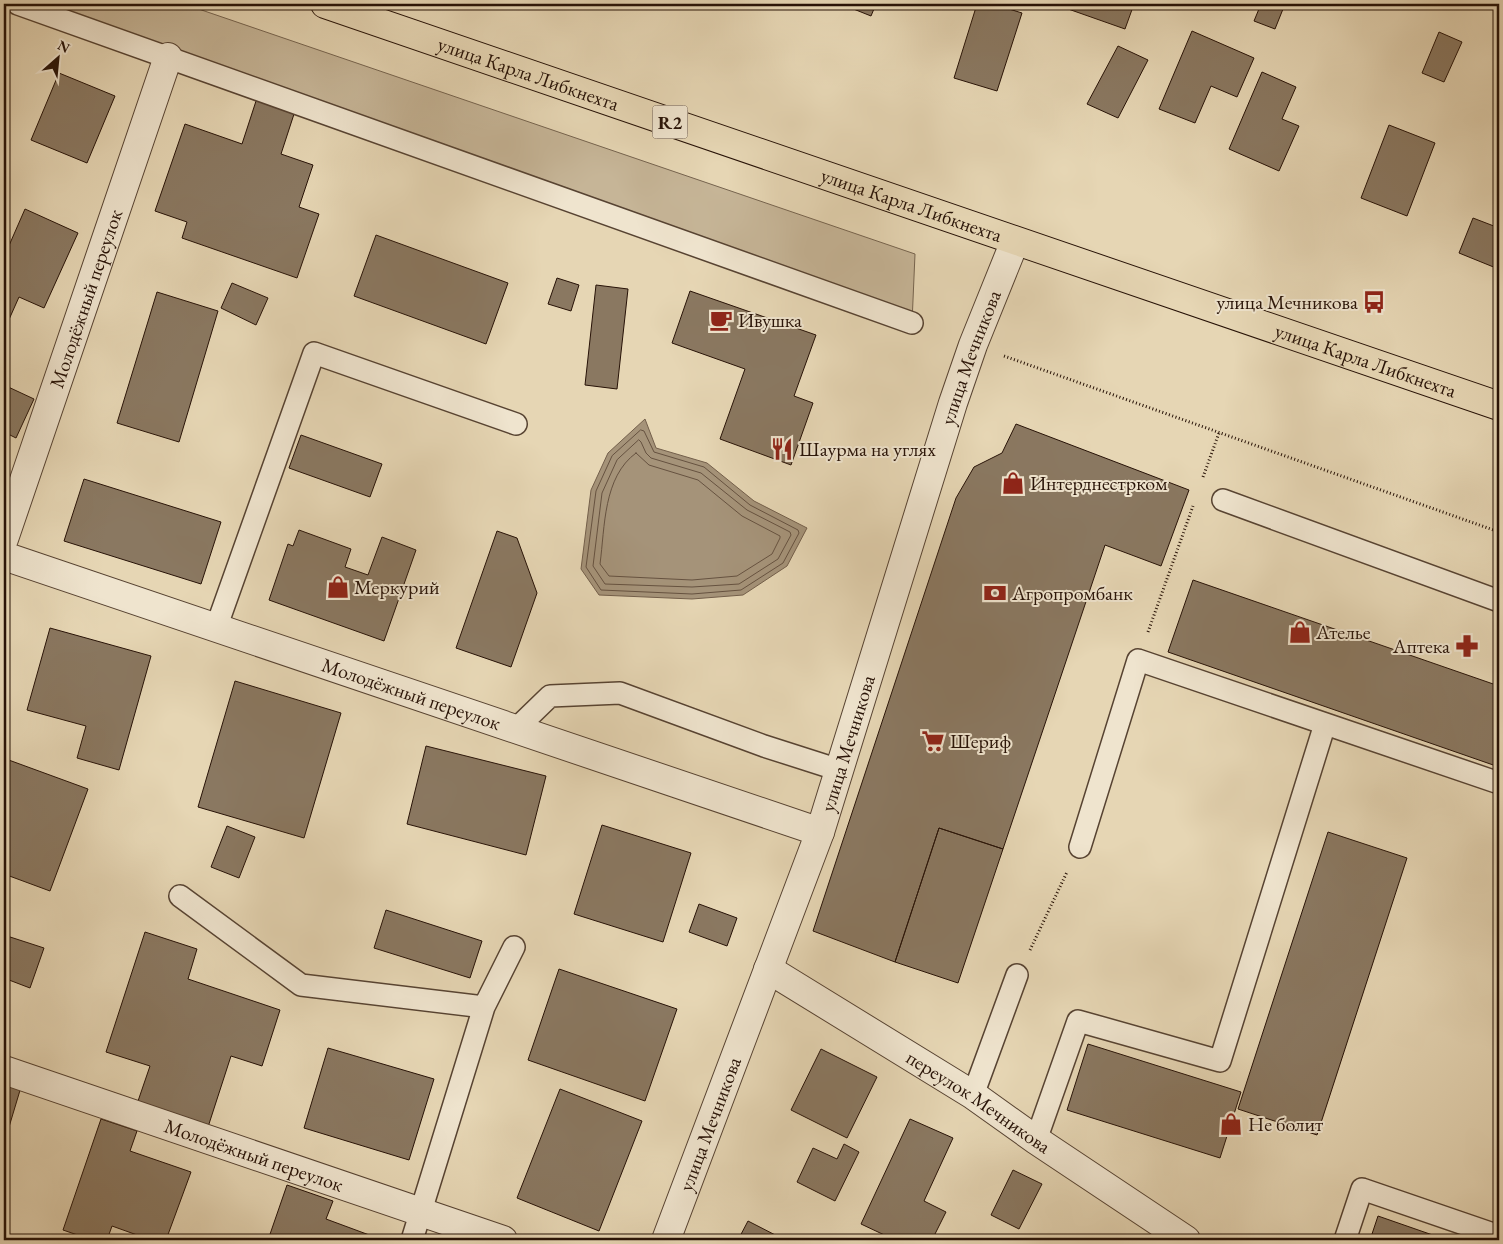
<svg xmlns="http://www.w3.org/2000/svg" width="1503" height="1244" font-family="'EB Garamond',serif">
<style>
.green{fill:#c6b597;stroke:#76644f}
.water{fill:#a59379;stroke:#735f4b}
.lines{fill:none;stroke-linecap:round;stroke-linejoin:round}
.shore{stroke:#665240;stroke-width:1}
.building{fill:#8a7861;stroke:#271207}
.lane-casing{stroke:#574332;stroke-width:24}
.street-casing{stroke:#574332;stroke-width:30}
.primary-casing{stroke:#271207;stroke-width:30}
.path{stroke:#271207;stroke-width:3;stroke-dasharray:1 2.5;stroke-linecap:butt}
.lane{stroke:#efe4ce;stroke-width:21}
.street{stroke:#efe4ce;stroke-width:28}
.primary{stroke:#e6d6b4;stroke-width:28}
.labels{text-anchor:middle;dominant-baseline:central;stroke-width:4;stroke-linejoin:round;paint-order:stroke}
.shield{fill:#efe4ce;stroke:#635143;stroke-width:1}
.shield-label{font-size:19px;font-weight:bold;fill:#271207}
.street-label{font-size:20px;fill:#271207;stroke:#efe4ce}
.poi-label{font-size:20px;fill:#271207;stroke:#efe4ce;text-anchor:start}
</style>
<rect width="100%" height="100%" fill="#e6d6b4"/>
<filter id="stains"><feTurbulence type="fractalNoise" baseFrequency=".004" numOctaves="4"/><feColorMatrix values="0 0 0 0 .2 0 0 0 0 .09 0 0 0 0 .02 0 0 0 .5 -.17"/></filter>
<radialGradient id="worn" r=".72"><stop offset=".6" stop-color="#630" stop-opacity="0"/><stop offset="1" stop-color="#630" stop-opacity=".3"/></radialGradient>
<path class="green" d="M18 4H184L915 254 912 323Z"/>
<path class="water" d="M645 419 656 448 707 463 754 501 807 528 787 566 743 595 692 599 599 595 581 569 591 490 608 453Z"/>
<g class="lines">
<path class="shore" d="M641 430 644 431 654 452 704 467 750 505 798 530 799 533 783 563 741 590 692 594 601 590 586 567 596 491 612 456Z
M639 440 641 442 646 453 651 458 701 473 747 510 790 532 791 535 778 559 739 584 692 587 605 584 593 566 602 493 617 460Z
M636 453 649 465 698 480 742 516 780 536V538L772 554 737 576 692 580 609 576 600 564C605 527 603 477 636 453Z"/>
</g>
<path class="building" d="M841 4H876L871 16Z
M977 4H993L1022 13 997 91 954 78Z
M1054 4H1134L1125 29Z
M1261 4H1285L1275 29 1254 21Z
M1192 31 1254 58 1237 97 1211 86 1195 123 1159 109Z
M1439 32 1462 42 1444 82 1422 73Z
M1118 46 1148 60 1118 118 1087 104Z
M1262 72 1296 87 1282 119 1299 126 1279 171 1229 149Z
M59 73 115 96 87 163 31 140Z
M257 98 295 111 281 154 313 165 299 207 319 214 297 278 182 238 187 222 155 211 185 124 242 144Z
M1389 125 1435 143 1407 216 1361 198Z
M25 209 78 233 44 308 19 297 7 324 4 322V257Z
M1473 218 1499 228V259L1496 268 1459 253Z
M376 235 508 283 486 344 354 296Z
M557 278 579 285 571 311 548 304Z
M232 283 268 298 256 325 221 308Z
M596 285 628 289 617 389 585 385Z
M690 291 816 335 794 396 813 403 791 465 720 439 745 369 672 343Z
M157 292 218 311 179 442 117 423Z
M4 385 34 399 16 438 4 432Z
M1016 424 1189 490 1161 566 1105 545 1003 849 939 828 895 962 813 931 956 498 974 467 1002 453Z
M301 435 382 464 370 497 289 468Z
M84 479 221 522 201 584 64 541Z
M299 530 351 549 345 567 368 575 382 537 416 550 384 641 269 600 288 544 293 546Z
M497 531 517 538 537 593 511 667 456 648Z
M1193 580 1499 686V767L1168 652Z
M50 628 151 656 119 770 77 758 86 726 27 710Z
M235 681 341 713 304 838 198 807Z
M426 746 546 776 526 855 407 824Z
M6 759 88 789 50 891 4 874V766Z
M602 825 691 853 663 942 574 914Z
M227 826 255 837 239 878 211 867Z
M939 828 1003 849 958 983 895 962Z
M1328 832 1407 858 1317 1135 1238 1109Z
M699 904 737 918 727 946 689 932Z
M386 910 482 941 470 978 374 948Z
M145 932 197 949 188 979 280 1010 262 1066 231 1056 208 1127 137 1104 150 1066 106 1052Z
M4 935 44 948 30 988 9 980 4 995Z
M559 969 677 1009 645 1101 528 1060Z
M1088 1044 1241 1092 1220 1158 1067 1110Z
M328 1048 434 1079 409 1160 304 1128Z
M821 1049 877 1077 847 1138 791 1110Z
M4 1081 21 1087 9 1127 4 1125Z
M560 1089 642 1121 599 1231 517 1198Z
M101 1119 137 1131 130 1151 191 1172 166 1240H151L112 1226 107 1240H92L63 1230Z
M910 1119 953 1138 924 1201 946 1212 932 1240H895L861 1224Z
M844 1144 859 1152 835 1201 797 1182 813 1148 837 1159Z
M1013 1170 1042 1184 1019 1229 991 1215Z
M287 1185 333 1201 326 1219 372 1236 370 1240H268Z
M1378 1216 1447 1240H1370Z
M748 1221 785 1240H738Z"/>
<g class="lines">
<defs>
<path id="lane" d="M18 4 912 323
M1223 500 1499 601
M216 628 314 353 516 424
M516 729 550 696 620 693 764 746 839 770
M1080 847 1138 660 1499 783
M180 896 301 985 484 1007
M973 1095 1017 975
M1036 1140 1078 1021 1220 1061 1325 724
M412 1240 484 1007 514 947
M1345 1240 1362 1189 1499 1236"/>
<g id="street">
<path id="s1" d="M4 539 168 57"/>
<path id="s2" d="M4 556 820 832"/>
<path id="s3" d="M768 969 973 1095 1036 1140 1186 1240"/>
<path id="s4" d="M4 1070 503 1240"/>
<path id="s5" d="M666 1240 820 832 953 403 973 345 1015 241"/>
</g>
<g id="primary">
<path id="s6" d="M325 4 1499 406"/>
</g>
</defs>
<use href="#lane" class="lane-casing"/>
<use href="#street" class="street-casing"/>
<use href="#primary" class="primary-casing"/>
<path class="path" d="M1004 356 1499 532
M1203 477 1219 433
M1148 632 1193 506
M1030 950 1067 872"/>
<use href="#lane" class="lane"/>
<use href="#street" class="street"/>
<use href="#primary" class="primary"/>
</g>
<defs>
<symbol id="bus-bare" viewBox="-9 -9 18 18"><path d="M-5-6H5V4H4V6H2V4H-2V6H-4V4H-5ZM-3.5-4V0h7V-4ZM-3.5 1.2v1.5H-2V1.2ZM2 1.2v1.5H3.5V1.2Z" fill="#8f2418" stroke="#efe4ce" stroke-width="2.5" paint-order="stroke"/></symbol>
<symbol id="cafe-bare" viewBox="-9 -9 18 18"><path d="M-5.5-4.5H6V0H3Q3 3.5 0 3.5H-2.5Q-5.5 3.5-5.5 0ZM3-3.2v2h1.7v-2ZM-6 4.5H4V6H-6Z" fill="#8f2418" stroke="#efe4ce" stroke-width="2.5" paint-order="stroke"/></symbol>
<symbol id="restaurant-bare" viewBox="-9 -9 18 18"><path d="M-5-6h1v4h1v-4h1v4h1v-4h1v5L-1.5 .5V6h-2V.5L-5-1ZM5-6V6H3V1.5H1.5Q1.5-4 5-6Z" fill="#8f2418" stroke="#efe4ce" stroke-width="2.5" paint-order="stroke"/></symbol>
<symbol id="shop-bare" viewBox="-9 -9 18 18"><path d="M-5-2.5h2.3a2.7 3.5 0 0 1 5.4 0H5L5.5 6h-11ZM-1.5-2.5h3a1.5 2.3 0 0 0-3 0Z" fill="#8f2418" stroke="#efe4ce" stroke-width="2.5" paint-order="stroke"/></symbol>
<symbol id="bank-bare" viewBox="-9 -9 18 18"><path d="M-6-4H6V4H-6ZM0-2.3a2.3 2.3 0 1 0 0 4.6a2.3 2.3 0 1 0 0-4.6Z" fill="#8f2418" stroke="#efe4ce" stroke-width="2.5" paint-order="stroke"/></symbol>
<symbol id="pharmacy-bare" viewBox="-9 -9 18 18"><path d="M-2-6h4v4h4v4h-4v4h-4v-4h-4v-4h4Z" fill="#8f2418" stroke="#efe4ce" stroke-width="2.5" paint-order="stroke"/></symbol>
<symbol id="supermarket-bare" viewBox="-9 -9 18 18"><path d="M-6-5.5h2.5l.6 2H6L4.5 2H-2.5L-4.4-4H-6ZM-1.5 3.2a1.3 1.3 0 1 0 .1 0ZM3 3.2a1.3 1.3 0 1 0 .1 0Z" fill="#8f2418" stroke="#efe4ce" stroke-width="2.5" paint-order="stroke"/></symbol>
</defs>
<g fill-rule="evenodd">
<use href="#bus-bare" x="1358" y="286" width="32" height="32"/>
<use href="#cafe-bare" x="705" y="304" width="32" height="32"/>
<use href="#restaurant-bare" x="766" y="433" width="32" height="32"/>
<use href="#shop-bare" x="997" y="467" width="32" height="32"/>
<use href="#shop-bare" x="322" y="571" width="32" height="32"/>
<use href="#bank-bare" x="979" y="577" width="32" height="32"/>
<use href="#shop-bare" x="1284" y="616" width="32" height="32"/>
<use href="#pharmacy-bare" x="1451" y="630" width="32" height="32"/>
<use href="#supermarket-bare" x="917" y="725" width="32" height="32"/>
<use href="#shop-bare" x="1215" y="1108" width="32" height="32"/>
</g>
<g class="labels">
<rect class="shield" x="652.5" y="105.5" width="35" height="33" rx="4"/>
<g class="shield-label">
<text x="670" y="122">R2</text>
</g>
<g class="street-label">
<text stroke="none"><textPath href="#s6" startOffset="215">улица Карла Либкнехта</textPath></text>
<text stroke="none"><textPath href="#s6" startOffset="620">улица Карла Либкнехта</textPath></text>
<text stroke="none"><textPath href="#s1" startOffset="254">Молодёжный переулок</textPath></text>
<text stroke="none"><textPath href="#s5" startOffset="934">улица Мечникова</textPath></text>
<text stroke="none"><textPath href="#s6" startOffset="1100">улица Карла Либкнехта</textPath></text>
<text stroke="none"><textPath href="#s2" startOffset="430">Молодёжный переулок</textPath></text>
<text stroke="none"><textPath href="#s5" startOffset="529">улица Мечникова</textPath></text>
<text stroke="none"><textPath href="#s3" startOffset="249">переулок Мечникова</textPath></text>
<text stroke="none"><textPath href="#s5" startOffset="124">улица Мечникова</textPath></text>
<text stroke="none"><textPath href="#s4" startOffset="264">Молодёжный переулок</textPath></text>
</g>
<g class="poi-label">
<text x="1358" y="302" text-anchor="end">улица Мечникова</text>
<text x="738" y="320">Ивушка</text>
<text x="799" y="449">Шаурма на углях</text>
<text x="1030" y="483">Интерднестрком</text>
<text x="354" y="587">Меркурий</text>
<text x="1012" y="593">Агропромбанк</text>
<text x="1316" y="632">Ателье</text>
<text x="1450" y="646" text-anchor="end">Аптека</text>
<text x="950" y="741">Шериф</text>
<text x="1248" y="1124">Не болит</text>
</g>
</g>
<rect width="1503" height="1244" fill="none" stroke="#e6d6b4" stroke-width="20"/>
<rect x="5" y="5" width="1493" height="1234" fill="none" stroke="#271207" stroke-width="2.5"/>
<rect x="10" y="10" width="1483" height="1224" fill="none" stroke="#271207"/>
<g transform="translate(58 58) rotate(27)" stroke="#efe4ce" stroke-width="4" paint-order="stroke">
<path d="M0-4L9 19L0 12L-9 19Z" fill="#271207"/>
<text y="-8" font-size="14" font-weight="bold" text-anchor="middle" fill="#271207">N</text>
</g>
<rect width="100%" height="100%" filter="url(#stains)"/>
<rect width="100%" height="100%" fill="url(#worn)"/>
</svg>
